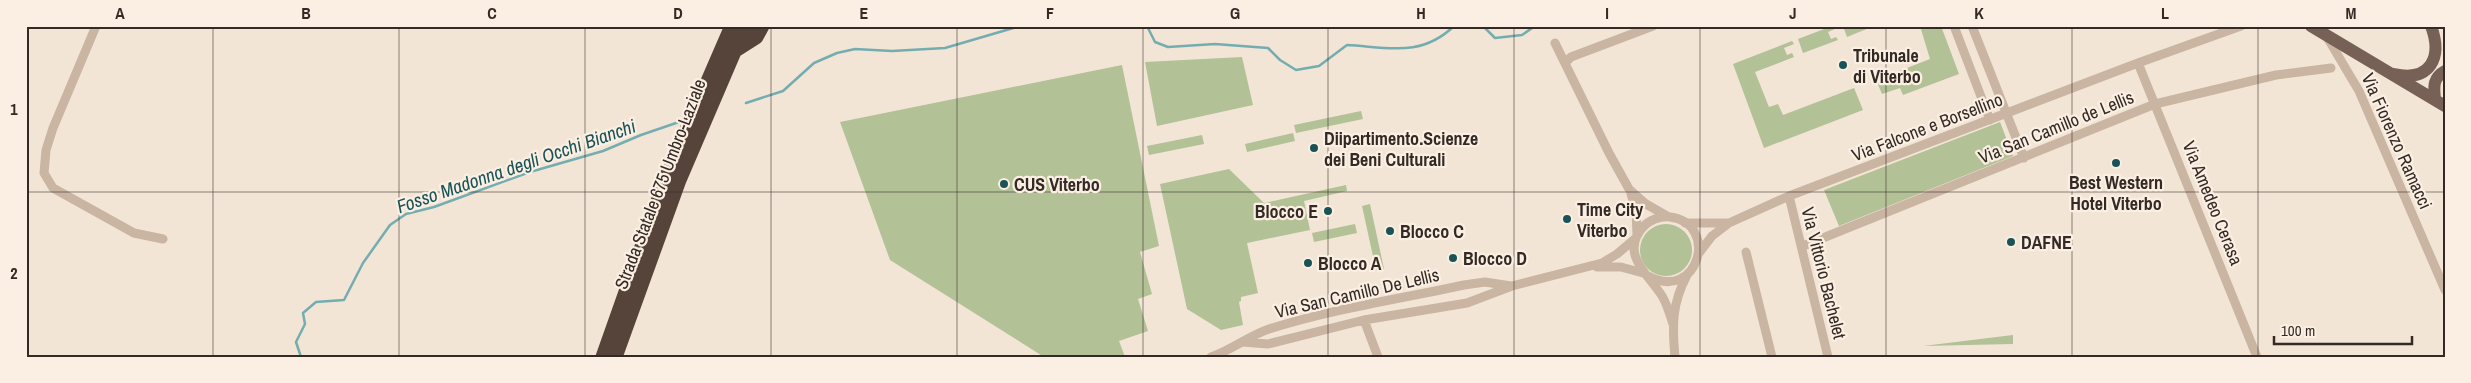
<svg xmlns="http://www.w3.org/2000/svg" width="2471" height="383" font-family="'Archivo Narrow',sans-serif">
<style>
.green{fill:#b2c196}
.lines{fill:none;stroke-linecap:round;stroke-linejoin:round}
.stream{stroke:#74adb0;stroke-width:2.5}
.street{stroke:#cab4a2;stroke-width:9}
.primary{stroke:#776055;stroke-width:12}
.highway{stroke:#56443b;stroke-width:15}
.grid{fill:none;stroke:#342a25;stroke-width:1;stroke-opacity:0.55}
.poi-dot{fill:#195357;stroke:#faefe2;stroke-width:2}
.labels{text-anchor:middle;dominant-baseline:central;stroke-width:4.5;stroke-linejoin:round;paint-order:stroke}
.poi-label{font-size:18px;font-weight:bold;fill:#342a25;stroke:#faefe2;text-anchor:start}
.street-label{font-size:18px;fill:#342a25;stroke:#faefe2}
.water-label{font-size:19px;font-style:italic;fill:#195357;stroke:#faefe2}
.neatline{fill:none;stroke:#342a25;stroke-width:2}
.grid-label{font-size:16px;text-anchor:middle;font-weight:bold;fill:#342a25}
</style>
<rect width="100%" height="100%" fill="#f2e5d6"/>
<path class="green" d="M1832 26H1837V28L1828 32 1831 39 1836 37 1838 40 1803 53 1798 39Z
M1843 26H1874L1847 37Z
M1920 26H1941L1959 74 1903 95 1900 88 1882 94 1876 80 1930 59Z
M1792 41 1794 44 1784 48 1787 55 1792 53 1794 57 1755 72 1769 107 1778 104 1783 115 1854 88 1863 110 1764 148 1733 64Z
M1242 57 1253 105 1157 126 1145 62Z
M1122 65 1159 246 1140 252 1152 294 1138 299 1148 331 1119 341 1125 357H1044L890 260 840 122Z
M1361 111 1363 119 1296 133 1294 125Z
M2000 122 2013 156 1839 226 1824 190Z
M1293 133 1295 141 1247 152 1245 144Z
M1202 135 1204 144 1149 155 1147 146Z
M1229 169 1264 203 1346 185 1347 191 1304 201 1310 230 1247 243 1258 293 1241 297V301L1239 302 1243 325 1221 330 1187 309 1160 184Z
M1370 204 1384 269 1376 270 1362 206Z
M1640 250a26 26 0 1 1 52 0a26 26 0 1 1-52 0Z
M1355 224 1357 233 1314 242 1312 233Z
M2013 335V344L1923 346Z"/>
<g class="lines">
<path class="stream" d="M1147 26 1155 42 1168 47 1215 44 1268 48 1280 60 1296 70 1319 66 1347 45C1387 47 1421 58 1454 26
M1483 26 1495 38 1522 35 1535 26
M746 103 783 91 814 63 837 53 855 49 892 51 945 48 1020 26
M301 357 296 342 305 324 303 313 316 302 344 300 363 263 390 225 406 214 434 207 530 172 603 151 641 135 679 122"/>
<path class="street" d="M96 26 53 128 46 150 44 173 53 188 134 233 163 239
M1954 26 1990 120
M1972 26 2024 158
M2327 37 2359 91 2445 290
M1555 43 1609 153 1629 189 1646 204 1667 216
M1566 62 1571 57 1653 26
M2138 63 2257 357
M1631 194 1636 210 1637 235
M1789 196 1828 357
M1685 223H1729
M1803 246 2155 104 2276 75 2331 68
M1746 252 1772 357
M1699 253 1712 236 1729 223 1789 196 2138 63 2241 26
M1597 267H1621L1643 273
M1648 276C1699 303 1720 223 1670 217 1660 216 1649 220 1643 227 1619 254 1649 275 1662 296 1667 304 1670 315 1673 324
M1364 320 1378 357
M1242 342 1268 344 1364 320 1467 303 1512 286 1602 263 1617 254 1636 238
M1211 357C1232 350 1248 336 1269 329 1332 309 1399 299 1464 285L1485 282 1511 286
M1675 357C1672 325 1672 303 1687 275"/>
<path class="primary" d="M2311 26 2445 106
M2394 74C2430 82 2443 58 2431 26
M2435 100C2434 88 2432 78 2445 71"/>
<path class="highway" d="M734 51 756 37 762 26
M603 357 667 176 732 26
M615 357 679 180 745 26"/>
</g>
<path class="grid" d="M213 26V357M399 26V357M585 26V357M771 26V357M957 26V357M1143 26V357M1328 26V357M1514 26V357M1700 26V357M1886 26V357M2072 26V357M2258 26V357M26 192H2445"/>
<g class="poi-dot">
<circle cx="1843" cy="65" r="5"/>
<circle cx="1314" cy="148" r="5"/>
<circle cx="2116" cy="163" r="5"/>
<circle cx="1004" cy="184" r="5"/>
<circle cx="1328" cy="211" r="5"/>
<circle cx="1567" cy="219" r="5"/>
<circle cx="1390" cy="231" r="5"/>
<circle cx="2011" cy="242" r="5"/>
<circle cx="1453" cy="258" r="5"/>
<circle cx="1308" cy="263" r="5"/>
</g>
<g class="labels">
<g class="poi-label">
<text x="1853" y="55">Tribunale<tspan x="1853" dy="21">di Viterbo</tspan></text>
<text x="1324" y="138">Diipartimento.Scienze<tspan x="1324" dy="21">dei Beni Culturali</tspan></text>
<text x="2116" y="182" text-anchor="middle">Best Western<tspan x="2116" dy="21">Hotel Viterbo</tspan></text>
<text x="1014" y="184">CUS Viterbo</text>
<text x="1577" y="209">Time City<tspan x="1577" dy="21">Viterbo</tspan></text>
<text x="1318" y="211" text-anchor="end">Blocco E</text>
<text x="1400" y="231">Blocco C</text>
<text x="2021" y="242">DAFNE</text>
<text x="1463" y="258">Blocco D</text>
<text x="1318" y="263">Blocco A</text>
</g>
<g class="street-label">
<text transform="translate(1927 127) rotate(-21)">Via Falcone e Borsellino</text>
<text transform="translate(2056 127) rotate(-22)">Via San Camillo de Lellis</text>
<text transform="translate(2397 141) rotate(66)">Via Fiorenzo Ramacci</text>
<text transform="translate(660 184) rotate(-69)">Strada Statale 675 Umbro-Laziale</text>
<text transform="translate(2213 203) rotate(68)">Via Amedeo Cerasa</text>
<text transform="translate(1824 273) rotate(76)">Via Vittorio Bachelet</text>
<text transform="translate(1357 293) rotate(-13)">Via San Camillo De Lellis</text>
</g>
<g class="water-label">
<text transform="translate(516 166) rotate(-19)">Fosso Madonna degli Occhi Bianchi</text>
</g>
</g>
<rect width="2471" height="383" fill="none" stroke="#faefe2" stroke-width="55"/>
<path d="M2274 336v8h138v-8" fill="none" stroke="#342a25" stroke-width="2.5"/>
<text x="2281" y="336" font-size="15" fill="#342a25" stroke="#faefe2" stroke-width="4" paint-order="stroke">100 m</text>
<rect x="28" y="28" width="2416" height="328" class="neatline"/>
<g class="grid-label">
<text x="120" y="19">A</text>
<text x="306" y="19">B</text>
<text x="492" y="19">C</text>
<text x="678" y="19">D</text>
<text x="864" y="19">E</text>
<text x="1050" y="19">F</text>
<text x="1235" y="19">G</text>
<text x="1421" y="19">H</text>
<text x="1607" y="19">I</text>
<text x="1793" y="19">J</text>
<text x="1979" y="19">K</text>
<text x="2165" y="19">L</text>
<text x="2351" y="19">M</text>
<text x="14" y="115">1</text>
<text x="14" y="279">2</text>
</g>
</svg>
